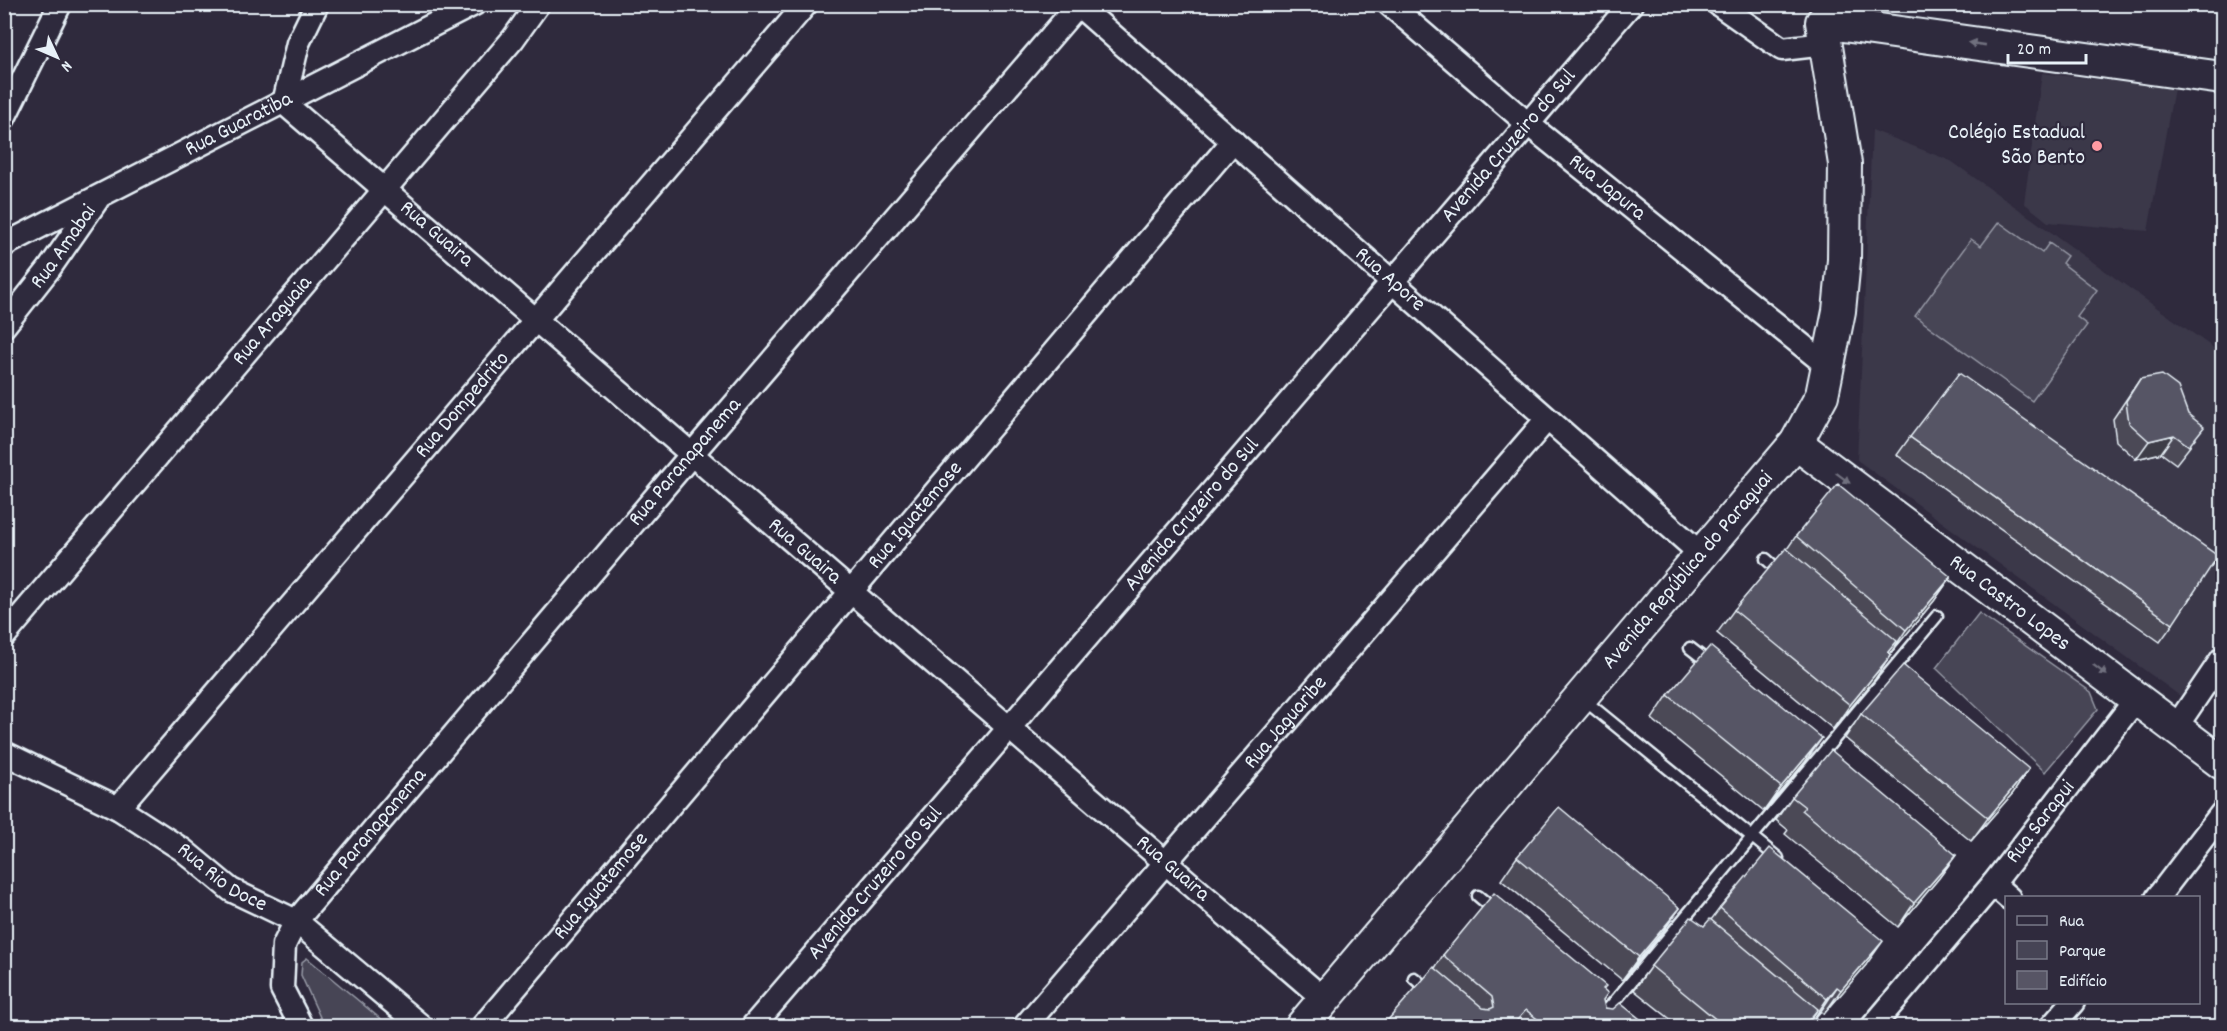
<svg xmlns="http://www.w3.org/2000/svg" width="2227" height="1031" font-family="Dekko,sans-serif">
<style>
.built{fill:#3b3749}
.green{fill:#464455;stroke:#979aa6;stroke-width:1.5}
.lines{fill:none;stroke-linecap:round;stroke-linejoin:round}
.service-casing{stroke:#e8f1f8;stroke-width:15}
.minor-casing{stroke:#e8f1f8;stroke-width:27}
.secondary-casing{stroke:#e8f1f8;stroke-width:36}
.service{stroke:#2f2a3d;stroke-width:10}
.minor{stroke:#2f2a3d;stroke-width:22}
.secondary{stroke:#2f2a3d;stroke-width:32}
.wall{fill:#4b4957;stroke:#e8f1f8;stroke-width:1.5}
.shaded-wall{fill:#3d3c47;stroke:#e8f1f8;stroke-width:1.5}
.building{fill:#575565;stroke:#e8f1f8;stroke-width:1.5}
.oneway{fill:#70707e}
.poi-dot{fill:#ff9aa2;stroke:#2f2a3d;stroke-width:2}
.labels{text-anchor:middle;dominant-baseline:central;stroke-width:4.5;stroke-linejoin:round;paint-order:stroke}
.street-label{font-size:22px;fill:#e8f1f8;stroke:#2f2a3d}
.poi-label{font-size:22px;fill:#e8f1f8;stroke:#2f2a3d;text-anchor:end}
</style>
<rect width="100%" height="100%" fill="#2f2a3d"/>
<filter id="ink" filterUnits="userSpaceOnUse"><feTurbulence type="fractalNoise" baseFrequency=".0167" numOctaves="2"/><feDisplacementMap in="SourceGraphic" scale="12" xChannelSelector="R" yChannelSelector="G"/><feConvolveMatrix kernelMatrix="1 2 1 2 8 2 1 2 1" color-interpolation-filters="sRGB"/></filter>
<g filter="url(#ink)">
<path class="built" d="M2042 73 2174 88 2148 231 2048 222 2024 203Z
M1872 130 1951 161 2222 354V636L2180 696 1857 460Z"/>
<path class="green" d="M1999 222 2042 253 2049 243 2067 256 2062 263 2097 290 2077 317 2087 325 2032 401 1915 316 1971 239 1981 246Z
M1979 613 2091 692 2098 709 2045 772 1936 668Z
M307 958 389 1026H324L301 975 302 962Z"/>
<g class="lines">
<defs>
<path id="service" d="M1766 559 1783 574
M1690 648 1712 665
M1583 699 1778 858
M1478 896 1496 911
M1414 978 1429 991
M1594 1026 1937 616"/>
<g id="minor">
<path id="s1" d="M317 4 298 43 284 103 1325 1000"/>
<path id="s2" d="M1077 4 1701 554"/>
<path id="s3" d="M1389 4 1528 124 1829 367"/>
<path d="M1718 4 1782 49 1825 44"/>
<path d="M4 118 60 4"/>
<path id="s4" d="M4 245 474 4"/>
<path id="s5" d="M4 326 49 269 97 200"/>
<path id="s6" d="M4 636 513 39 538 4"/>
<path d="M2176 727 2222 659"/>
<path id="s7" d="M4 753 118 808 183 850 231 890 296 921 421 1026"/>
<path id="s8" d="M118 808 806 4"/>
<path d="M1993 884 2009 898"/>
<path d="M2157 898 2222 813"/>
<path id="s9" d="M301 1026 282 989 284 945 296 921 692 454 1078 5"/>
<path id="s10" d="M483 1026 1233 141"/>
<path id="s11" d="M753 1026 1631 4"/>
<path id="s12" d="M1025 1026 1547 419"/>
<path id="s13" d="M1873 1026 1993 884 2137 698"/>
<path d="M2052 1026 2073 1002"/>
</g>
<g id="secondary">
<path id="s14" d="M1796 443 2222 763"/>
<path id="s15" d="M1302 1026 1796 443 1822 395 1839 311 1844 260 1845 164 1822 22 2222 78"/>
</g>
</defs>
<use href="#service" class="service-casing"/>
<use href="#minor" class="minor-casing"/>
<use href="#secondary" class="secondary-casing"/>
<use href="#service" class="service"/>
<use href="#minor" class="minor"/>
<use href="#secondary" class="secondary"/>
</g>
<path class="wall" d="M2140 379 2191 445 2176 464 2161 453 2136 459 2116 441 2113 419Z
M1910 437 2173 624 2160 642 1897 455Z
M1796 536 1951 577 1934 601 1890 654 1875 679 1833 729 1717 633 1734 610 1787 549Z
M1668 695 1805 762 1764 811 1652 719Z
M1861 714 2029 769 2013 793 1971 841 1845 738Z
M1792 797 1956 855 1939 878 1898 927 1785 834 1788 830 1776 820Z
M1517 857 1680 908 1663 931 1622 980 1501 880Z
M1720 908 1866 965 1824 1014 1821 1011 1806 1026H1679L1634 990 1651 966 1704 926 1711 920Z
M1443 955 1604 989 1603 1000 1605 1008 1649 1026H1383L1435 968Z"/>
<path class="shaded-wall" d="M2174 435 2161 453 2136 459 2149 441Z
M1951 577 1934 601 1890 654 1906 630Z
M1891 655 1875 679 1833 729 1850 705Z
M1822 738 1805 762 1764 811 1781 787Z
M2029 769 2013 793 1971 841 1988 818Z
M1956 855 1939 878 1898 927 1914 903Z
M1680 908 1663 931 1622 980 1639 957Z
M1883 941 1866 965 1824 1014 1841 990Z
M1837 987 1821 1011 1811 1023 1827 999Z
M1818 1009 1806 1026H1804Z"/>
<path class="building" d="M1959 373 2218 556 2173 624 1910 437Z
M2162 375 2178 387 2188 414 2204 427 2189 446 2174 435 2149 441 2129 423 2126 401 2140 379Z
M1838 484 1951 577 1906 630 1796 536Z
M1786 548 1897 641 1888 652 1891 655 1850 705 1734 610Z
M1710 646 1822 738 1781 787 1668 695Z
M1903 665 2029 769 1988 818 1861 714Z
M1831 750 1956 855 1914 903 1802 810 1805 807 1792 797Z
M1559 807 1680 908 1639 957 1517 857Z
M1770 848 1883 941 1841 990 1837 987 1827 999 1720 908Z
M1494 893 1606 986 1603 989 1608 993 1603 1000 1605 1008 1613 1009 1620 1003 1649 1026H1546L1526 1010 1512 1026H1392L1387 1021 1434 967 1483 1008 1490 1009 1494 1007 1492 997 1443 955Z
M1691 917 1704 926 1710 919 1818 1009 1804 1026H1724L1651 966Z"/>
<defs><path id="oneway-solid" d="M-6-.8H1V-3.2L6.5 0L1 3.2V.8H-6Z" transform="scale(1.5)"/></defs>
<g class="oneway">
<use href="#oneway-solid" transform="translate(1977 44) rotate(-172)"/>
<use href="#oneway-solid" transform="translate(1843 478) rotate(37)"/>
<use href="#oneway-solid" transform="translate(2100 670) rotate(37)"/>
</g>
</g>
<circle class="poi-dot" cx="2097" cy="146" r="6"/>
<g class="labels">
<g class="street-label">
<text stroke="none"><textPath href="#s4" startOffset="264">Rua Guaratiba</textPath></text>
<text stroke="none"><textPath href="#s11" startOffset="1160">Avenida Cruzeiro do Sul</textPath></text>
<text stroke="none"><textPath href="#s3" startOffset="285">Rua Japura</textPath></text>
<text stroke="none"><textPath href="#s1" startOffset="306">Rua Guaira</textPath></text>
<text stroke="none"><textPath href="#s5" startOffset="99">Rua Amabai</textPath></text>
<text stroke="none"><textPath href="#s2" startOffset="417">Rua Apore</textPath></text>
<text stroke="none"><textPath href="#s6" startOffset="414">Rua Araguaia</textPath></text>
<text stroke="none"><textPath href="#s8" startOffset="530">Rua Dompedrito</textPath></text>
<text stroke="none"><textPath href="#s9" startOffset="714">Rua Paranapanema</textPath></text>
<text stroke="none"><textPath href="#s11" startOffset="674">Avenida Cruzeiro do Sul</textPath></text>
<text stroke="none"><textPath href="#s10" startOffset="669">Rua Iguatemose</textPath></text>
<text stroke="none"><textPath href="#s1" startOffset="792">Rua Guaira</textPath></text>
<text stroke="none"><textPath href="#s15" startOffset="597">Avenida República do Paraguai</textPath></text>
<text stroke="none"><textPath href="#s14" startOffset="267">Rua Castro Lopes</textPath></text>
<text stroke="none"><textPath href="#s12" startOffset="400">Rua Jaguaribe</textPath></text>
<text stroke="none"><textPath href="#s13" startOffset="264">Rua Sarapui</textPath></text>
<text stroke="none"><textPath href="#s9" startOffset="228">Rua Paranapanema</textPath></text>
<text stroke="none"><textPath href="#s1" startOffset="1278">Rua Guaira</textPath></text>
<text stroke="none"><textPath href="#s7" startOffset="252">Rua Rio Doce</textPath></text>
<text stroke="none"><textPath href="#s11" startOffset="188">Avenida Cruzeiro do Sul</textPath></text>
<text stroke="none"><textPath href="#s10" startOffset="183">Rua Iguatemose</textPath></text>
</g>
<g class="poi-label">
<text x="2085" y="133">Colégio Estadual<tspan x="2085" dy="25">São Bento</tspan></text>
</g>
</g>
<rect width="2227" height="1031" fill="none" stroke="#2f2a3d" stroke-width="24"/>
<rect x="12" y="12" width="2203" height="1007" fill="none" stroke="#e8f1f8" stroke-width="2" filter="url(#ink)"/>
<rect x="2005" y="896" width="195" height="108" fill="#2f2a3d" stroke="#797a88" stroke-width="1.5"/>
<rect x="2017" y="916" width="30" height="9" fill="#2f2a3d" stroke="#797a88" stroke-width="1.5"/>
<text x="2059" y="926" font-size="18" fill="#e8f1f8">Rua</text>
<rect x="2017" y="941" width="30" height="18" fill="#464455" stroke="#797a88" stroke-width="1.5"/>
<text x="2059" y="956" font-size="18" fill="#e8f1f8">Parque</text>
<rect x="2017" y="971" width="30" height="18" fill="#575565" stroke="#797a88" stroke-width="1.5"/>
<text x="2059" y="986" font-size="18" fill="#e8f1f8">Edifício</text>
<g transform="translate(57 57) rotate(134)" stroke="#2f2a3d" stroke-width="4.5" paint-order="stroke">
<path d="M0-4.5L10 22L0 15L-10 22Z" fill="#e8f1f8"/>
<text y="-9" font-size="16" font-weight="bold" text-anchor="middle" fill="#e8f1f8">N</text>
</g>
<path d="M2008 54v9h78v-9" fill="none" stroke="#e8f1f8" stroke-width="3"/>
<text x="2017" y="54" font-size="18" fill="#e8f1f8" stroke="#2f2a3d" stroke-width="4.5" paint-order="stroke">20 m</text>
</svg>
